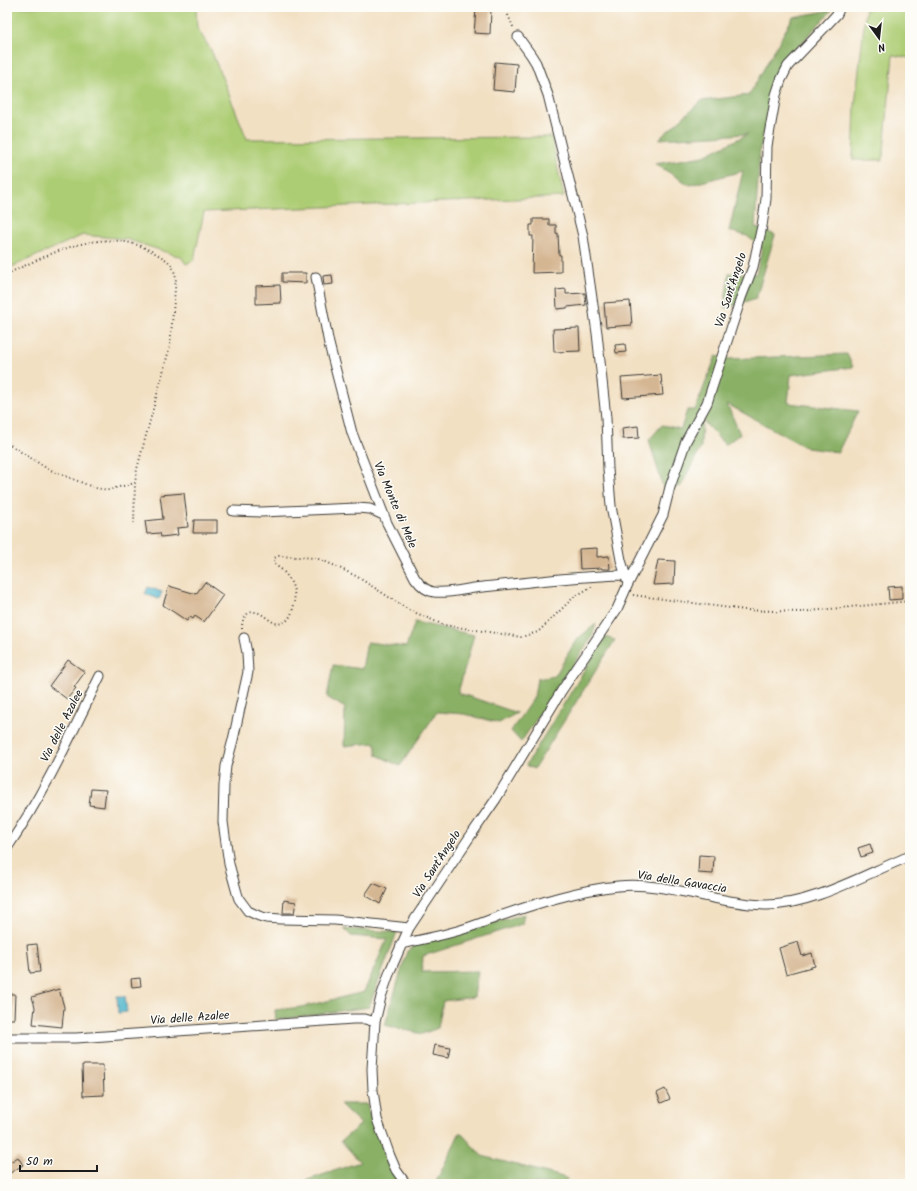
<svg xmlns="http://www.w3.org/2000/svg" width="917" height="1191" font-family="Kalam,sans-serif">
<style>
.green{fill:#adcd74;stroke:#647448}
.forest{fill:#8ab066;stroke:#536641}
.water{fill:#4cb4cb;stroke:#346874}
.building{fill:#d5b692}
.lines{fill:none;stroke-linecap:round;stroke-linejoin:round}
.minor-casing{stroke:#3c3935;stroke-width:11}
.path{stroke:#3c3935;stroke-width:2;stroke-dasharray:1 3;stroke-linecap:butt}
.minor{stroke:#fff;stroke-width:9}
.labels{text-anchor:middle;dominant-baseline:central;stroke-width:3;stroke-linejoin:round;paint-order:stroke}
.street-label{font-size:12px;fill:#1c1c1c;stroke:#fdfcf7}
</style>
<rect width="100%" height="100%" fill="#fdfcf7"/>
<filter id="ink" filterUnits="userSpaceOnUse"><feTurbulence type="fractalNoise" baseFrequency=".025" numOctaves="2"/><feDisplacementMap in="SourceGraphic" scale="8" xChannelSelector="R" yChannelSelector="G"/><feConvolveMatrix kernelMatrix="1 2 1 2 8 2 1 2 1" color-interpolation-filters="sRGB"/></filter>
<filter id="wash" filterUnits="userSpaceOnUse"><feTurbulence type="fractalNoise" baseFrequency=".012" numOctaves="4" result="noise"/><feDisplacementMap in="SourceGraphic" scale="16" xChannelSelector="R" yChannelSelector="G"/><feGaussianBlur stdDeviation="0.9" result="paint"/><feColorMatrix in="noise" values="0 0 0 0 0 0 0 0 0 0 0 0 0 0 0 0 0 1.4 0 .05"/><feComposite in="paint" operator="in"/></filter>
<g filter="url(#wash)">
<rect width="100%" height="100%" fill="#f2e0c3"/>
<path class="green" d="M12 7H196L197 28 211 50 247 139 551 137 564 197 204 212 194 260 186 264 181 257 126 239 83 235 7 269V21Z
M866 7H910V58L893 55 883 160H853L855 105Z"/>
<path class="forest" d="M832 10 791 54 777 80 760 148 755 227 775 235 756 298 724 309 729 273 756 274 762 248 747 236 729 231 743 171 690 185 655 164 704 156 748 134 659 139 701 101 749 95 793 17Z
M847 354 853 367 791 375 788 403 858 411 838 452 807 448 727 404 740 434 725 445 702 420 701 447 681 486 664 490 649 440 662 425 681 429 687 410H695L716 356 729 359Z
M415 622 474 635 458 693 471 697 517 713 499 723 464 714 437 712 400 766 377 755 375 743 344 746 345 708 327 697 333 665 362 669 367 642 406 647Z
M596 624 592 637 521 742 511 731 534 697 537 679 555 676 576 640Z
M605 637 615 640 534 769 526 765Z
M524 914 522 924 423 956 422 972 478 971 474 997 443 1001 438 1028 422 1034 385 1025 407 951 417 945Z
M344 929 397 932 369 1007 276 1020 275 1010 302 1007 364 992 387 939 351 936Z
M340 1104H367L372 1123 394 1174 401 1184H296L360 1162 341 1141 361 1124Z
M460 1132 482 1156 567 1178 565 1184H435Z"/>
<path class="water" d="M148 587 162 592 159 599 145 594Z
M117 996H125L127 1012 118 1013Z"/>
<g id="blocks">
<path class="building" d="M476 9 491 10 490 34 474 33Z
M495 62 517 64 515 92 493 90Z
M533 219H549V225H556V234L558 233 559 255H561V272L532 273 533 236H530V225H533Z
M282 273H306V283L282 282Z
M332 275 333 284 324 285 323 276Z
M280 285 281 303 256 304V286Z
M566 289V294L585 293 586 305 567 307V308L557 309 556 290Z
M630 301 632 325 606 327 604 303Z
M579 328 580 351 554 352 553 329Z
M625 344 626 352 616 353 615 345Z
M661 375 663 395 623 398 621 378Z
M638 426 639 438 623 439 622 428Z
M184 493 188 527 177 528 178 535 161 537 160 533 147 534 145 521 163 519 160 495Z
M194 520H217V533H193Z
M597 548V557L609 556 610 569H602V568L580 569 579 549Z
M658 560 675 561 674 584 653 585Z
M205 582 223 595 204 622 195 616 193 619 190 617 187 621 163 605 169 586 196 594Z
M902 586V599L889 600 888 587Z
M68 660 85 672 74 687 76 688 67 699 49 686Z
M91 789 106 790 104 807 89 805Z
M870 844 873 853 861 857 858 848Z
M699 855 714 856 713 874 698 873Z
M373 883 387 889 380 904 365 895Z
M284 900 296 902 294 913H283Z
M798 942 802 956 812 953 815 966 786 974 779 948Z
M37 944 40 972 30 973 27 945Z
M140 978 141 986 132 987 131 979Z
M59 989 64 1007 62 1027 33 1024 35 1007 32 997Z
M7 994H15L14 1019H7Z
M435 1045 450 1048 448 1058 433 1055Z
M82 1065H103L104 1095 83 1096Z
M665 1089 670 1099 661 1103 657 1093Z
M18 1157 23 1165 7 1175V1164Z"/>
</g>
</g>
<g filter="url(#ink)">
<use href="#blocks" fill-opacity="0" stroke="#3c3935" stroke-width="1"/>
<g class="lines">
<defs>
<path id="minor" d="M518 37 531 55 536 63 548 95 583 236 597 333 606 418 608 469 611 506 621 560 628 584
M316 277 329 344 352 433 387 523 415 578C420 585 426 591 434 592 450 594 468 588 483 587 530 582 577 576 624 575
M233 511 261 512 357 508 370 509 383 515
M244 638 247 653 248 672 233 740 226 766 224 785 223 822 229 864 237 893 239 899 248 911 259 916 266 918 281 919 335 920 409 928
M7 848C44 794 71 735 100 676
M401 944C420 940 439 936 457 931 472 927 486 921 500 916 538 903 578 890 618 886 666 881 716 904 765 905 811 906 867 873 910 856
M7 1038H76L353 1019H365L375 1022
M406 1184 396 1170 390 1156 377 1119 373 1090 372 1069 375 1022 381 997 390 971 409 928 469 838 496 799 562 690 617 609 628 584 663 515 670 487 686 441 707 403 741 298 753 267 762 226 766 199 767 146 776 95 781 80 788 66 825 27 837 14 840 7"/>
</defs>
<use href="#minor" class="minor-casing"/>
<path class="path" d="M507 7 508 15 514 29
M7 274C52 253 104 224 153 252 168 261 172 261 176 278L170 346 137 469 135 483 134 523
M7 443 48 469 95 488 108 490 135 483
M633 595 745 610 800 612 910 601
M242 629C242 623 243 616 249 613 262 607 270 627 282 623 289 621 291 615 293 609 297 594 293 581 282 570 277 566 273 565 274 558L279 556 316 558 331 564 356 576 409 610 444 625 521 637 538 632 574 597 593 586"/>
<use href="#minor" class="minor"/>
</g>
</g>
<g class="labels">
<g class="street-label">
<text transform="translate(731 290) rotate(-72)">Via Sant'Angelo</text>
<text transform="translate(395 505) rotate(67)">Via Monte di Mele</text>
<text transform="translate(62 726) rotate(-63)">Via delle Azalee</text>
<text transform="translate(437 864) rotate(-57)">Via Sant'Angelo</text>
<text transform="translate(682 882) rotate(9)">Via della Gavaccia</text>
<text transform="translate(190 1018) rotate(-4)">Via delle Azalee</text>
</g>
</g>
<rect width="917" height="1191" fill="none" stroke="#fdfcf7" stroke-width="24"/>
<g transform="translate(879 38) rotate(165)" stroke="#fdfcf7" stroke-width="3" paint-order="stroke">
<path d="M0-3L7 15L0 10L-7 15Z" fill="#1c1c1c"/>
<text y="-6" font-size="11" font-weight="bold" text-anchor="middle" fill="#1c1c1c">N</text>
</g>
<path d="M20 1165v6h77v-6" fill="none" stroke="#1c1c1c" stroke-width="2"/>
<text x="26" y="1165" font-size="12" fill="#1c1c1c" stroke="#fdfcf7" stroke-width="3" paint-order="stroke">50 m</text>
</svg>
